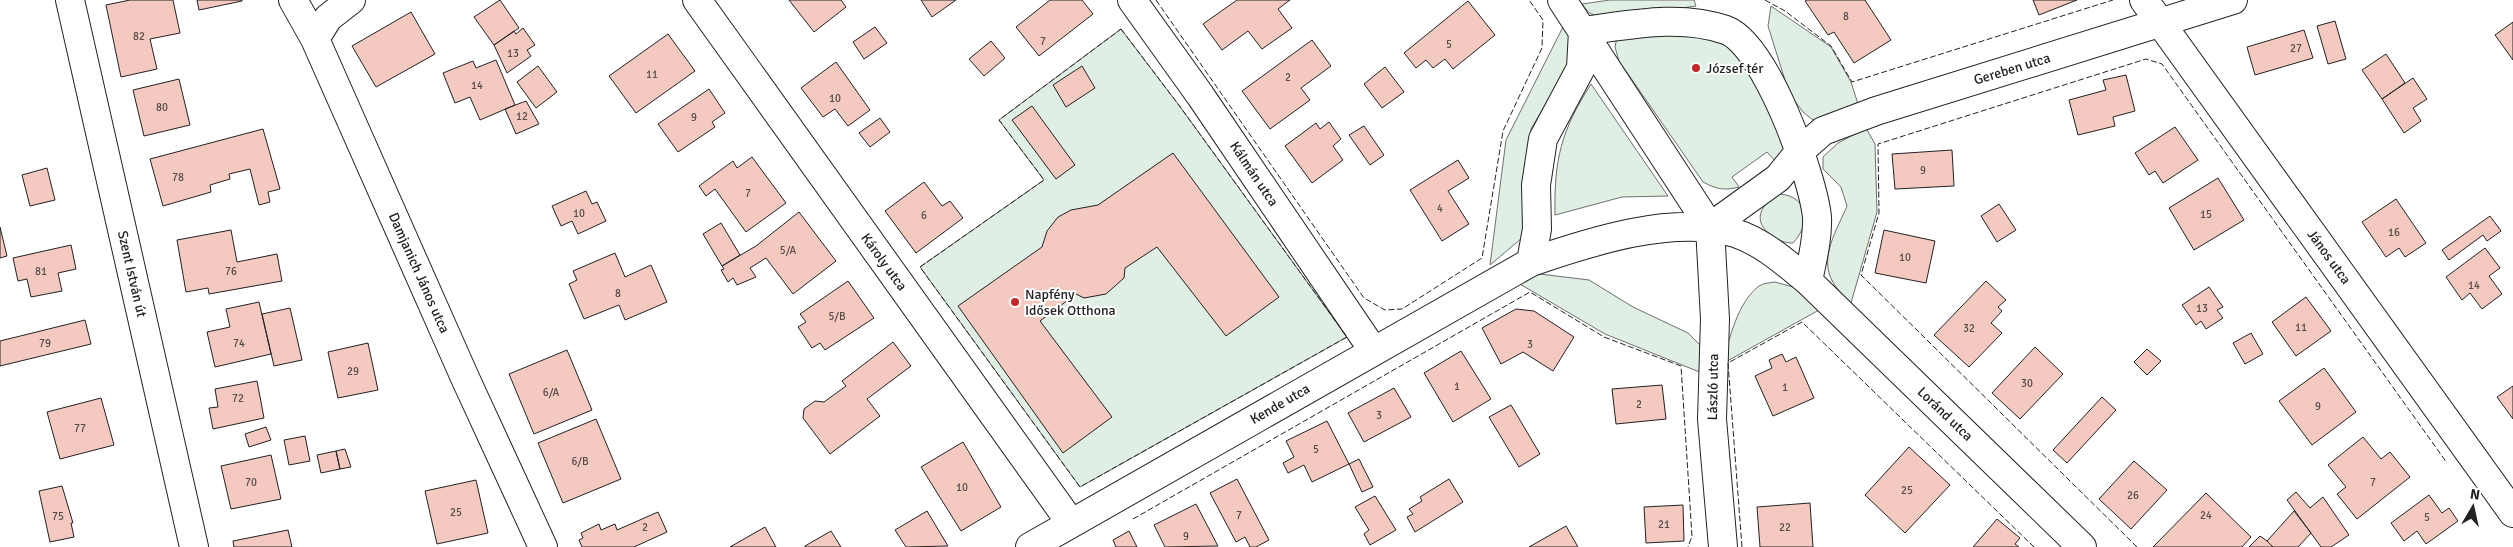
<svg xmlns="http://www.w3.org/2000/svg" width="2513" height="547" font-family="Signika,sans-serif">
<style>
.green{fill:#e0efe3;stroke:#6f6f6f}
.building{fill:#f3c9c0;stroke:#222}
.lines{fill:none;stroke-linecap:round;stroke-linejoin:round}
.minor-casing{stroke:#222;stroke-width:30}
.minor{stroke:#fff;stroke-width:28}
.fence{stroke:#222;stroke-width:1;stroke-dasharray:6 2.5;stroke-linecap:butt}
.poi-dot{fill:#c62828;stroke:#fff;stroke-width:2}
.labels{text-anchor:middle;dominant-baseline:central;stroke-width:4;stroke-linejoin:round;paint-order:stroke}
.number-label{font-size:11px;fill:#564c4a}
.poi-label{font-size:14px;fill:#222;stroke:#fff;text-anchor:start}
.street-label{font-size:14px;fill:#222;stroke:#fff}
</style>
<rect width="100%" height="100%" fill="#fff"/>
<path class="green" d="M1610 0H1694L1696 6C1672 9 1614 23 1594 15 1588 13 1586 9 1582 4Z
M1771 6 1831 47 1851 82 1858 104 1834 116 1813 120 1803 112 1789 93 1768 26Z
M1569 15 1579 47 1531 129 1530 141 1539 153 1522 238 1490 265 1506 140Z
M1677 28 1735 44 1787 138 1785 152 1776 162 1767 152 1732 177 1739 187C1724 191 1716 189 1703 182L1619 61 1615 47 1617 37Z
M1121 29 1181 108 1347 337 1080 487 920 267 1044 180 999 120Z
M1591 84 1668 196 1622 197 1555 215C1554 159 1561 131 1591 84Z
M1866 128 1875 144 1877 212 1851 303C1845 297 1837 290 1833 282 1818 258 1838 228 1847 206L1841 187 1823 169V157L1838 143Z
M1780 194C1810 197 1810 225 1793 243 1779 244 1753 228 1762 210 1766 202 1773 199 1780 194Z
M1540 274 1589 280 1633 307 1688 333 1703 348 1702 373 1605 334 1513 280Z
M1775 282 1793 287 1819 310 1722 364C1730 338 1737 303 1759 286 1763 283 1770 283 1775 282Z"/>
<path class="building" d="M130 0H173L180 33 150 39 157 69 121 77 106 5Z
M197 0H242V1L199 10Z
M500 0 519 28 494 45 474 17Z
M789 0H841L846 7 814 32Z
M921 0H956L932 17Z
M1050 0H1082L1093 14 1039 56 1016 27Z
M1237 0H1290L1278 9 1292 28 1262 49 1248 31 1222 50 1203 24Z
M1807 0H1865L1891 40 1854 63 1834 32 1828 35 1805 1Z
M2033 0H2077L2039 15Z
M1468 1 1495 35 1453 69 1445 59 1433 68 1426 60 1416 68 1404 53Z
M411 12 435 54 376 87 352 46Z
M2335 21 2346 59 2328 64 2317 26Z
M2513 22V60L2495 35Z
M875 27 887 43 864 59 853 42Z
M523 28 535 45 527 50 531 56 507 73 494 45 514 31 516 34Z
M2304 30 2313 58 2255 75 2247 47Z
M668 34 695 71 636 113 609 76Z
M1312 40 1331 66 1301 88 1310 100 1270 129 1242 91Z
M991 41 1005 58 984 76 969 59Z
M2386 54 2405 83 2382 99 2362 70Z
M496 60 515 105 480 120 470 97 455 103 443 73 473 61 476 68Z
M836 62 870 110 848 126 835 109 823 117 801 88Z
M538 66 557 92 536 108 517 82Z
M1082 66 1095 88 1066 107 1053 85Z
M1385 67 1404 92 1382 108 1364 84Z
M2126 75 2135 111 2113 117 2115 126 2078 135 2069 100 2106 90 2103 80Z
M2413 78 2427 99 2413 108 2421 121 2404 133 2382 99Z
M179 79 190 125 144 136 133 90Z
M709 89 725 113 712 122 715 127 678 152 658 124Z
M526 101 539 124 516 134 505 109Z
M1032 106 1075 165 1056 179 1012 120Z
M880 118 890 132 870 147 859 133Z
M1329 122 1341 139 1333 146 1343 160 1312 183 1285 146 1316 123 1320 129Z
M1364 126 1384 155 1370 165 1349 135Z
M2175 127 2198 160 2163 183 2155 171 2149 175 2135 153Z
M263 129 280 189 268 192 270 202 259 205 250 169 229 174 230 179 210 185 211 192 163 206 150 159Z
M1952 150 1954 186 1895 189 1892 154Z
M1173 153 1279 297 1226 336 1157 247 1125 268 1124 278 1106 294 1084 298 1076 294 1040 321 1112 417 1063 453 958 306 1042 247 1047 231 1058 217 1071 210 1098 205Z
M752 157 786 203 746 232 715 189 706 196 699 186 733 161 737 168Z
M1458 160 1469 178 1448 191 1469 224 1442 241 1410 190Z
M47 168 55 200 30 206 22 175Z
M2218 178 2244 220 2194 250 2169 208Z
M924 182 942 206 950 201 963 218 916 253 885 211Z
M586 191 592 204 597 202 606 221 578 234 572 221 561 226 552 206Z
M2396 199 2426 243 2405 257 2399 248 2386 257 2362 222Z
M1999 204 2016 230 1997 242 1981 216Z
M799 212 836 261 793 294 766 258 750 268 756 277 737 285 733 278 728 282 721 270 724 269 722 266 756 246Z
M2490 216 2501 231 2487 241 2483 235 2449 260 2442 250Z
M721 223 740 255 722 266 703 234Z
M0 227 7 256 0 258Z
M231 230 237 262 277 254 282 281 209 294 208 288 186 292 177 240Z
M1884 230 1935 241 1926 283 1875 273Z
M71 245 76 269 58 273 62 291 31 297 27 279 18 281 13 258Z
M2485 248 2500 268 2489 276 2502 294 2482 309 2470 293 2462 300 2446 277Z
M615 253 625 277 651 265 667 302 625 320 619 305 584 319 569 284 577 280 573 271Z
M848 281 874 318 825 350 820 343 812 348 798 327 806 322 800 314Z
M1986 281 2006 300 1998 307 2002 311 1991 323 2002 333 1969 367 1934 335Z
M2209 287 2223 307 2217 310 2223 318 2206 329 2201 321 2196 325 2182 305Z
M2306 297 2331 331 2296 356 2272 322Z
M259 302 271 354 215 367 207 332 230 327 226 309Z
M290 308 302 360 274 366 262 314Z
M1516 309 1534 311 1574 337 1553 371 1523 352 1501 364 1482 328Z
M85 320 91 344 0 366V341Z
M2251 333 2263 354 2245 364 2233 343Z
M893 342 911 366 867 399 880 416 830 454 803 418 804 409 815 401 824 402 846 386 842 381Z
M368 343 378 390 338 398 328 352Z
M2035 347 2063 374 2020 419 1992 393Z
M2147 349 2161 361 2147 375 2134 362Z
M567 350 592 410 534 434 509 374Z
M1461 351 1491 399 1453 422 1424 373Z
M1782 354 1786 362 1796 357 1814 398 1773 416 1755 376 1772 368 1769 360Z
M2324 368 2356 412 2312 445 2279 401Z
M257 381 264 418 213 429 209 408 218 407 215 389Z
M1662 385 1666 419 1616 424 1612 389Z
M2513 386V419L2497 397Z
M1394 388 1411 417 1364 442 1348 413Z
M2102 397 2116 410 2067 463 2053 450Z
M101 398 114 445 60 459 47 412Z
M1511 405 1540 454 1519 467 1489 417Z
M596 419 621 479 563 503 538 443Z
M1327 421 1349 464 1312 482 1304 465 1288 473 1283 463 1294 457 1286 441Z
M266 427 271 440 249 447 245 434Z
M305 436 310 461 289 465 284 440Z
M2363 437 2381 459 2390 452 2410 477 2357 519 2337 494 2346 487 2328 465Z
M963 442 1001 507 961 531 921 467Z
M1909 447 1950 485 1905 533 1865 495Z
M345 449 351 467 340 469 336 451Z
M336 451 340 469 321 473 317 455Z
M271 455 281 499 231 509 221 466Z
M1359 459 1373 487 1362 492 1349 464Z
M2134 461 2167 490 2131 529 2099 499Z
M1237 479 1269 540 1256 547H1250L1245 537 1236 542 1210 493Z
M1449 479 1463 502 1415 532 1407 517 1413 514 1409 509 1422 501 1420 497Z
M476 480 488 533 437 544 425 491Z
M62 486 73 523H71L74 537 50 542 39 491Z
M2296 492 2310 508 2323 497 2349 535 2331 547H2321L2287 500Z
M2206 493 2251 537 2242 547H2153Z
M2429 495 2442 513 2449 508 2458 521 2426 544 2417 531 2404 541 2391 523Z
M1375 496 1396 530 1370 545 1364 534 1369 530 1355 507Z
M1810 503 1813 547H1760L1757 507Z
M1196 504 1218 546 1165 547 1154 525Z
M1683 505 1684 541 1646 543 1644 507Z
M927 511 948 546 906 547 895 530Z
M2294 511 2311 533 2298 547H2273L2267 541Z
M658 512 667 532 634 547H582L579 540 583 538 581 533 599 524 601 530 615 524 617 530Z
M1997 519 2020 538 2015 544 2019 547H1973Z
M1566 526 1578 547H1529Z
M765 527 776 547H730Z
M288 530 292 547H234L233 541Z
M831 531 841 547H805V546Z
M1129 531 1137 547H1116L1113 540Z
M2260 536 2267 541 2273 547H2249Z"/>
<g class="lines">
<defs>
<path id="minor" d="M70 0 194 547
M293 0 315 39 466 380 543 547
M697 0 1071 523
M1132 0 1200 95 1373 350
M1562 0 1710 227
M2144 0 2513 513
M1583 31C1630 25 1680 14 1726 30 1766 45 1813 177 1817 217 1818 238 1812 261 1808 281
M315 39 328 18 351 0
M1710 227 1778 178 1799 152 1823 131 1876 111 2233 0
M1710 227 1715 319 1712 419 1723 547
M1531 262 1537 229 1536 185 1543 139 1581 68 1583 31
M1030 547 1531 262C1589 242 1675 214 1735 233 1763 242 1786 263 1808 281L2082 547"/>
</defs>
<use href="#minor" class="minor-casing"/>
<use href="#minor" class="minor"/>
<path class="fence" d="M1156 0 1364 298 1385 310 1402 309 1482 258 1503 131 1542 48 1543 20 1529 0
M1765 0 1785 11 1831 46 1852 82 2113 0
M1121 29 1181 108 1347 337 1080 487 920 267 1044 180 999 120Z
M1133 519 1530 292 1604 337 1681 366 1692 536 1688 547
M1742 547 1728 363 1802 322 2034 547
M2137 547 1861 275 1879 213 1878 144 2146 59 2162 64 2447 463"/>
</g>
<g class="poi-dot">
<circle cx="1696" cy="68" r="5"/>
<circle cx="1015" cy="302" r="5"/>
</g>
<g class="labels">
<g class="number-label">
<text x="1846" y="16">8</text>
<text x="139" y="36">82</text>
<text x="1043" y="41">7</text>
<text x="1449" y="44">5</text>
<text x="2296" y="48">27</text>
<text x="513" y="53">13</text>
<text x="652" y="74">11</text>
<text x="1288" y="77">2</text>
<text x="477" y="85">14</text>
<text x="835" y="98">10</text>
<text x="162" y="107">80</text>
<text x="522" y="116">12</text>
<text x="694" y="117">9</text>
<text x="1923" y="170">9</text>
<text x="178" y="177">78</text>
<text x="748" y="193">7</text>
<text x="1440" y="208">4</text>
<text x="579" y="213">10</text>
<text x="2206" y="214">15</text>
<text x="924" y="215">6</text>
<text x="2394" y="232">16</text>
<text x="788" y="250">5/A</text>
<text x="1905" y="257">10</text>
<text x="41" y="271">81</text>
<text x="231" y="271">76</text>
<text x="2474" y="285">14</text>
<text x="618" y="293">8</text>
<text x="2202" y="308">13</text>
<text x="837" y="316">5/B</text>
<text x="2301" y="327">11</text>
<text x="1969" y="328">32</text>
<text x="45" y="343">79</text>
<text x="239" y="343">74</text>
<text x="1530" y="344">3</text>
<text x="353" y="371">29</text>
<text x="2027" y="383">30</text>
<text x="1457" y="386">1</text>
<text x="1785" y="387">1</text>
<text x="551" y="392">6/A</text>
<text x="238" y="398">72</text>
<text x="1639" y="404">2</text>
<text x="2318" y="406">9</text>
<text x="1379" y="415">3</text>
<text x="80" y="428">77</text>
<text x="1316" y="449">5</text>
<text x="580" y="461">6/B</text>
<text x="251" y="482">70</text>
<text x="2373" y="482">7</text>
<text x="962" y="487">10</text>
<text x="1907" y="490">25</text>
<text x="2133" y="495">26</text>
<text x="456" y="512">25</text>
<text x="1239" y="515">7</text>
<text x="2206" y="515">24</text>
<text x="58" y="516">75</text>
<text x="2427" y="517">5</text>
<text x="1664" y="524">21</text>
<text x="645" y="527">2</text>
<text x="1785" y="527">22</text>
<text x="1186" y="536">9</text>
</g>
<g class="poi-label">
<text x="1706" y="68">József tér</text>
<text x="1025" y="294">Napfény<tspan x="1025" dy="16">Idősek Otthona</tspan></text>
</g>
<g class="street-label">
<text transform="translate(2012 69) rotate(-17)">Gereben utca</text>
<text transform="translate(1254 174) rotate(56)">Kálmán utca</text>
<text transform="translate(2329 257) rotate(54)">János utca</text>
<text transform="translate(884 262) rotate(54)">Károly utca</text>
<text transform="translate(419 273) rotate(66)">Damjanich János utca</text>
<text transform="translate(132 274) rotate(77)">Szent István út</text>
<text transform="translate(1713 387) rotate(-89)">László utca</text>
<text transform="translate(1280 404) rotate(-30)">Kende utca</text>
<text transform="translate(1945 414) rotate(44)">Loránd utca</text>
</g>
</g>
<g transform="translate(2473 507) rotate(9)" stroke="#ffffff" stroke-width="4" paint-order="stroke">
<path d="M0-4L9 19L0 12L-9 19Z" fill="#222222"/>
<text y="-8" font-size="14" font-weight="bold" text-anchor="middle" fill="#222222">N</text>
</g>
</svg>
